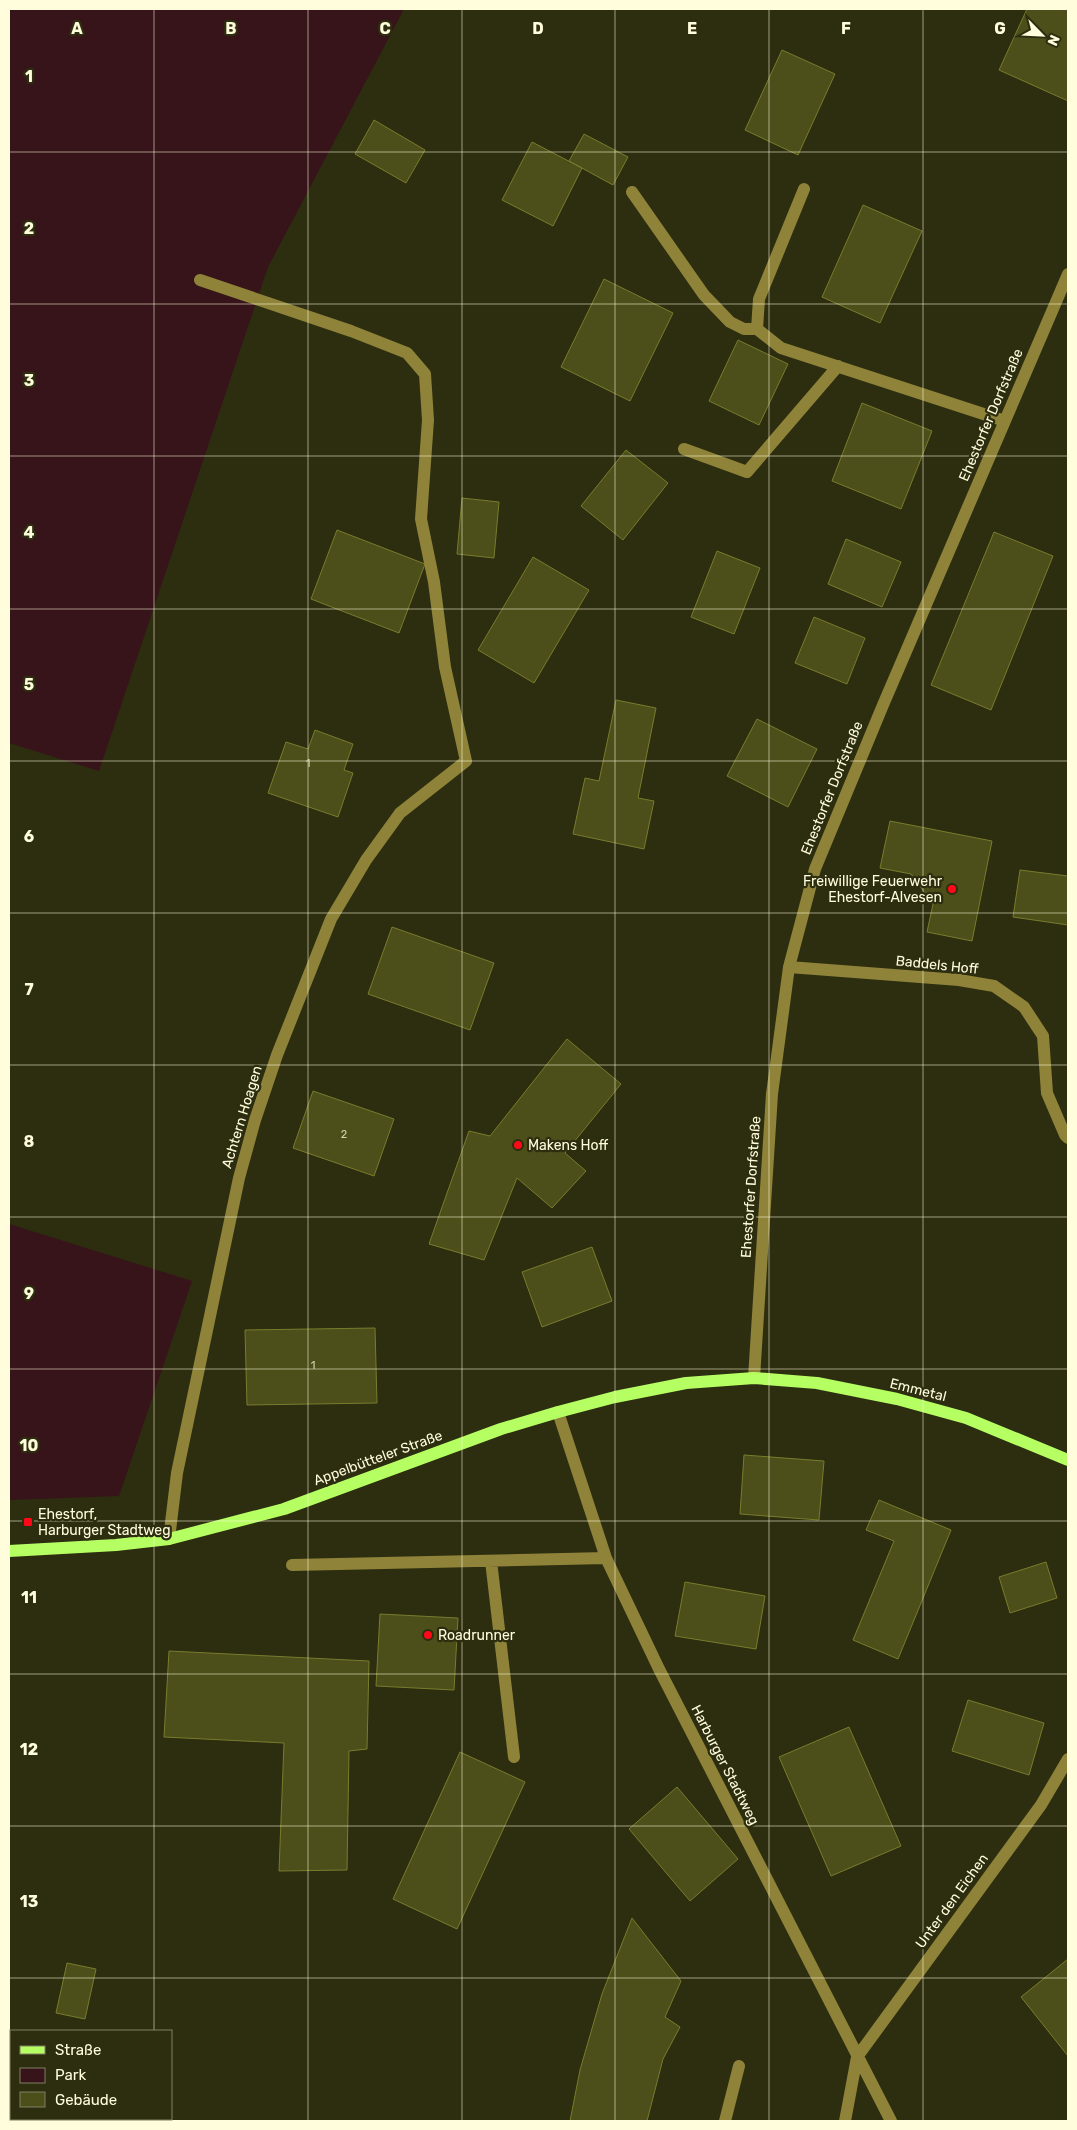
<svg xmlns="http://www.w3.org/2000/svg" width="1077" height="2130" font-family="Rubik,sans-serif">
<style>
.green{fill:#37131a}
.building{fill:#4d4f1b;stroke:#797c2c}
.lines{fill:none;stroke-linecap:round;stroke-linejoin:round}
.minor{stroke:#8e8339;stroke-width:12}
.major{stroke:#b6ff63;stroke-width:12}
.grid{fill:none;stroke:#fffddc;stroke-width:1;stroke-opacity:0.55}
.poi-dot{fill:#ff0817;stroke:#2d2d10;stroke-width:2}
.labels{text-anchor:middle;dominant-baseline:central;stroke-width:4.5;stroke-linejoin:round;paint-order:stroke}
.number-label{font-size:11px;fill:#d2d2ac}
.street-label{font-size:14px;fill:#fffddc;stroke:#2d2d10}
.poi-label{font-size:14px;fill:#fffddc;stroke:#2d2d10;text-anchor:start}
.grid-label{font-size:16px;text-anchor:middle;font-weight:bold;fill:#fffddc;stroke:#2d2d10;stroke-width:4.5;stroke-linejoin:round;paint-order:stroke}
</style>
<rect width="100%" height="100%" fill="#2d2d10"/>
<path class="green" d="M9 9H404L268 267 99 771 9 743Z
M9 1224 192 1281 119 1496 9 1500Z"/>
<path class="building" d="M1027 9H1068V101L999 70Z
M782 50 835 74 798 155 745 130Z
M374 120 425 150 406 183 355 154Z
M584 134 628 157 613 185 569 161Z
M532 142 582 168 553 226 502 200Z
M863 205 922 231 880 323 822 297Z
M604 279 673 313 630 401 561 367Z
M738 340 788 364 759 425 709 401Z
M862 403 932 431 901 509 832 481Z
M626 450 668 483 623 540 581 506Z
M462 498 499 502 494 558 457 554Z
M337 530 425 564 399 633 311 599Z
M994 532 1053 556 991 710 931 685Z
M846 539 901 562 882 607 828 584Z
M717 551 760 568 734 634 691 617Z
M533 557 589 590 534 683 478 650Z
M814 617 865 638 847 684 795 663Z
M616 700 656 708 638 798 654 801 644 849 573 834 585 778 599 781Z
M757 719 817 749 788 807 727 776Z
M315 730 353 744 344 770 353 773 338 817 268 793 286 742 308 749Z
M890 821 992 841 972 941 927 932 933 904 911 874 880 868Z
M1020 870 1068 876V925L1013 917Z
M392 927 494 963 470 1030 368 994Z
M567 1039 621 1084 565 1153 586 1171 552 1208 517 1178 484 1260 429 1244 469 1131 490 1136Z
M313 1091 394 1119 374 1176 293 1148Z
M592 1247 612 1301 542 1327 522 1272Z
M375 1328 377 1403 247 1405 245 1330Z
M744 1455 824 1461 819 1520 740 1514Z
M879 1500 951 1530 898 1659 853 1640 894 1541 866 1530Z
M1046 1562 1057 1598 1010 1613 999 1577Z
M685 1582 765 1596 756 1649 675 1636Z
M380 1614 458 1618 454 1690 376 1686Z
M169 1651 369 1661 367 1749 349 1751 347 1870 279 1871 284 1743 164 1737Z
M968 1700 1044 1723 1029 1775 952 1751Z
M849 1727 901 1846 831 1876 779 1757Z
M460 1752 525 1782 457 1929 393 1899Z
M677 1787 738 1859 690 1901 629 1829Z
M632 1918 681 1981 665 2017 680 2027 663 2059 647 2121H570L580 2070 602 1994Z
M1068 1959V2056L1021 1997Z
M67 1963 96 1969 85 2019 56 2013Z"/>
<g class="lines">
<path class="minor" d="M804 189 759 299 757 329 781 348 1005 421
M632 192 704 295 730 322 744 329H757
M684 449 747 472 838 366
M789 967 959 980 994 986 1024 1007 1043 1036 1047 1093 1065 1135 1068 1138
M754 1378 772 1094 789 967 815 869 883 705 1068 274
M558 1412 606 1558 659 1669 891 2121
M169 1539 177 1473 239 1178 255 1120 277 1055 331 919 366 860 400 813 466 761 445 667 434 582 421 519 428 420 425 374 407 353 351 331 200 280
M491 1561 514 1757
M292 1565 606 1558
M725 2121 739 2066
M845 2121 857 2057 1041 1805 1068 1759"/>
<path class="major" d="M9 1551 116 1545 169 1539 284 1509 501 1429 558 1412 615 1397 686 1383 754 1378 817 1383 897 1399 966 1418 1068 1460"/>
</g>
<path class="grid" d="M154 9V2031M308 9V2121M462 9V2121M615 9V2121M769 9V2121M923 9V2121M9 152H1068M9 304H1068M9 456H1068M9 609H1068M9 761H1068M9 913H1068M9 1065H1068M9 1217H1068M9 1369H1068M9 1521H1068M9 1674H1068M9 1826H1068M9 1978H1068M154 2119V2121"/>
<g class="poi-dot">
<circle cx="952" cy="889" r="5"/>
<circle cx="518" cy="1145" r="5"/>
<rect x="23" y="1517" width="10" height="10" rx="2.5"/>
<circle cx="428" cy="1635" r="5"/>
</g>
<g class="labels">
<g class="number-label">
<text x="308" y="763">1</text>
<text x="344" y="1134">2</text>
<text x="313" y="1365">1</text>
</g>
<g class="street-label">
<text transform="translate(991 415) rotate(-67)">Ehestorfer Dorfstraße</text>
<text transform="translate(832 788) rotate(-68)">Ehestorfer Dorfstraße</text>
<text transform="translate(937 965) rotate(6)">Baddels Hoff</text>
<text transform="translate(242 1117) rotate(-73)">Achtern Hoagen</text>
<text transform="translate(751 1187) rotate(-86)">Ehestorfer Dorfstraße</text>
<text transform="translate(918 1390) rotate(14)">Emmetal</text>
<text transform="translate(378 1458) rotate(-20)">Appelbütteler Straße</text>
<text transform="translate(725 1765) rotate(63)">Harburger Stadtweg</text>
<text transform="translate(952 1901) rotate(-54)">Unter den Eichen</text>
</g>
<g class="poi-label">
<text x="942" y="881" text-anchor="end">Freiwillige Feuerwehr<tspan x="942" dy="16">Ehestorf-Alvesen</tspan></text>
<text x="528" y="1145">Makens Hoff</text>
<text x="38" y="1514">Ehestorf,<tspan x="38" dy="16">Harburger Stadtweg</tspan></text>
<text x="438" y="1635">Roadrunner</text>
</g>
</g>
<g class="grid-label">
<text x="77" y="34">A</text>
<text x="231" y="34">B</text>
<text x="385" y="34">C</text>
<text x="538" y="34">D</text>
<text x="692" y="34">E</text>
<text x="846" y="34">F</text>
<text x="1000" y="34">G</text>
<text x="29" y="82">1</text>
<text x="29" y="234">2</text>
<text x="29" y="386">3</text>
<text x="29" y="538">4</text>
<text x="29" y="690">5</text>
<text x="29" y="842">6</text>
<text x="29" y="995">7</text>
<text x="29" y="1147">8</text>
<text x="29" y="1299">9</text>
<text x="29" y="1451">10</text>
<text x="29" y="1603">11</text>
<text x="29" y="1755">12</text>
<text x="29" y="1907">13</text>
</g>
<rect width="1077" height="2130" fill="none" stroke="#fffddc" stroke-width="20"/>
<rect x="10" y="2030" width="162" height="90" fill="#2d2d10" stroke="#818062"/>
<rect x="20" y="2046" width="25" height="8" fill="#b6ff63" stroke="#818062"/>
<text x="55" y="2055" font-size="15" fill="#fffddc">Straße</text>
<rect x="20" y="2068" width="25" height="15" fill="#37131a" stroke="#818062"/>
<text x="55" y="2080" font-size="15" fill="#fffddc">Park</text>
<rect x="20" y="2092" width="25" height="15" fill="#4d4f1b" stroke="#818062"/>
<text x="55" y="2105" font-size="15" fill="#fffddc">Gebäude</text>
<g transform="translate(1042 35) rotate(114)" stroke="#2d2d10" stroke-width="4" paint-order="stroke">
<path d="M0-4L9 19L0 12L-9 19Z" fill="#fffddc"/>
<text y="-8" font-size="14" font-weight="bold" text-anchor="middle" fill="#fffddc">N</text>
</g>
</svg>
